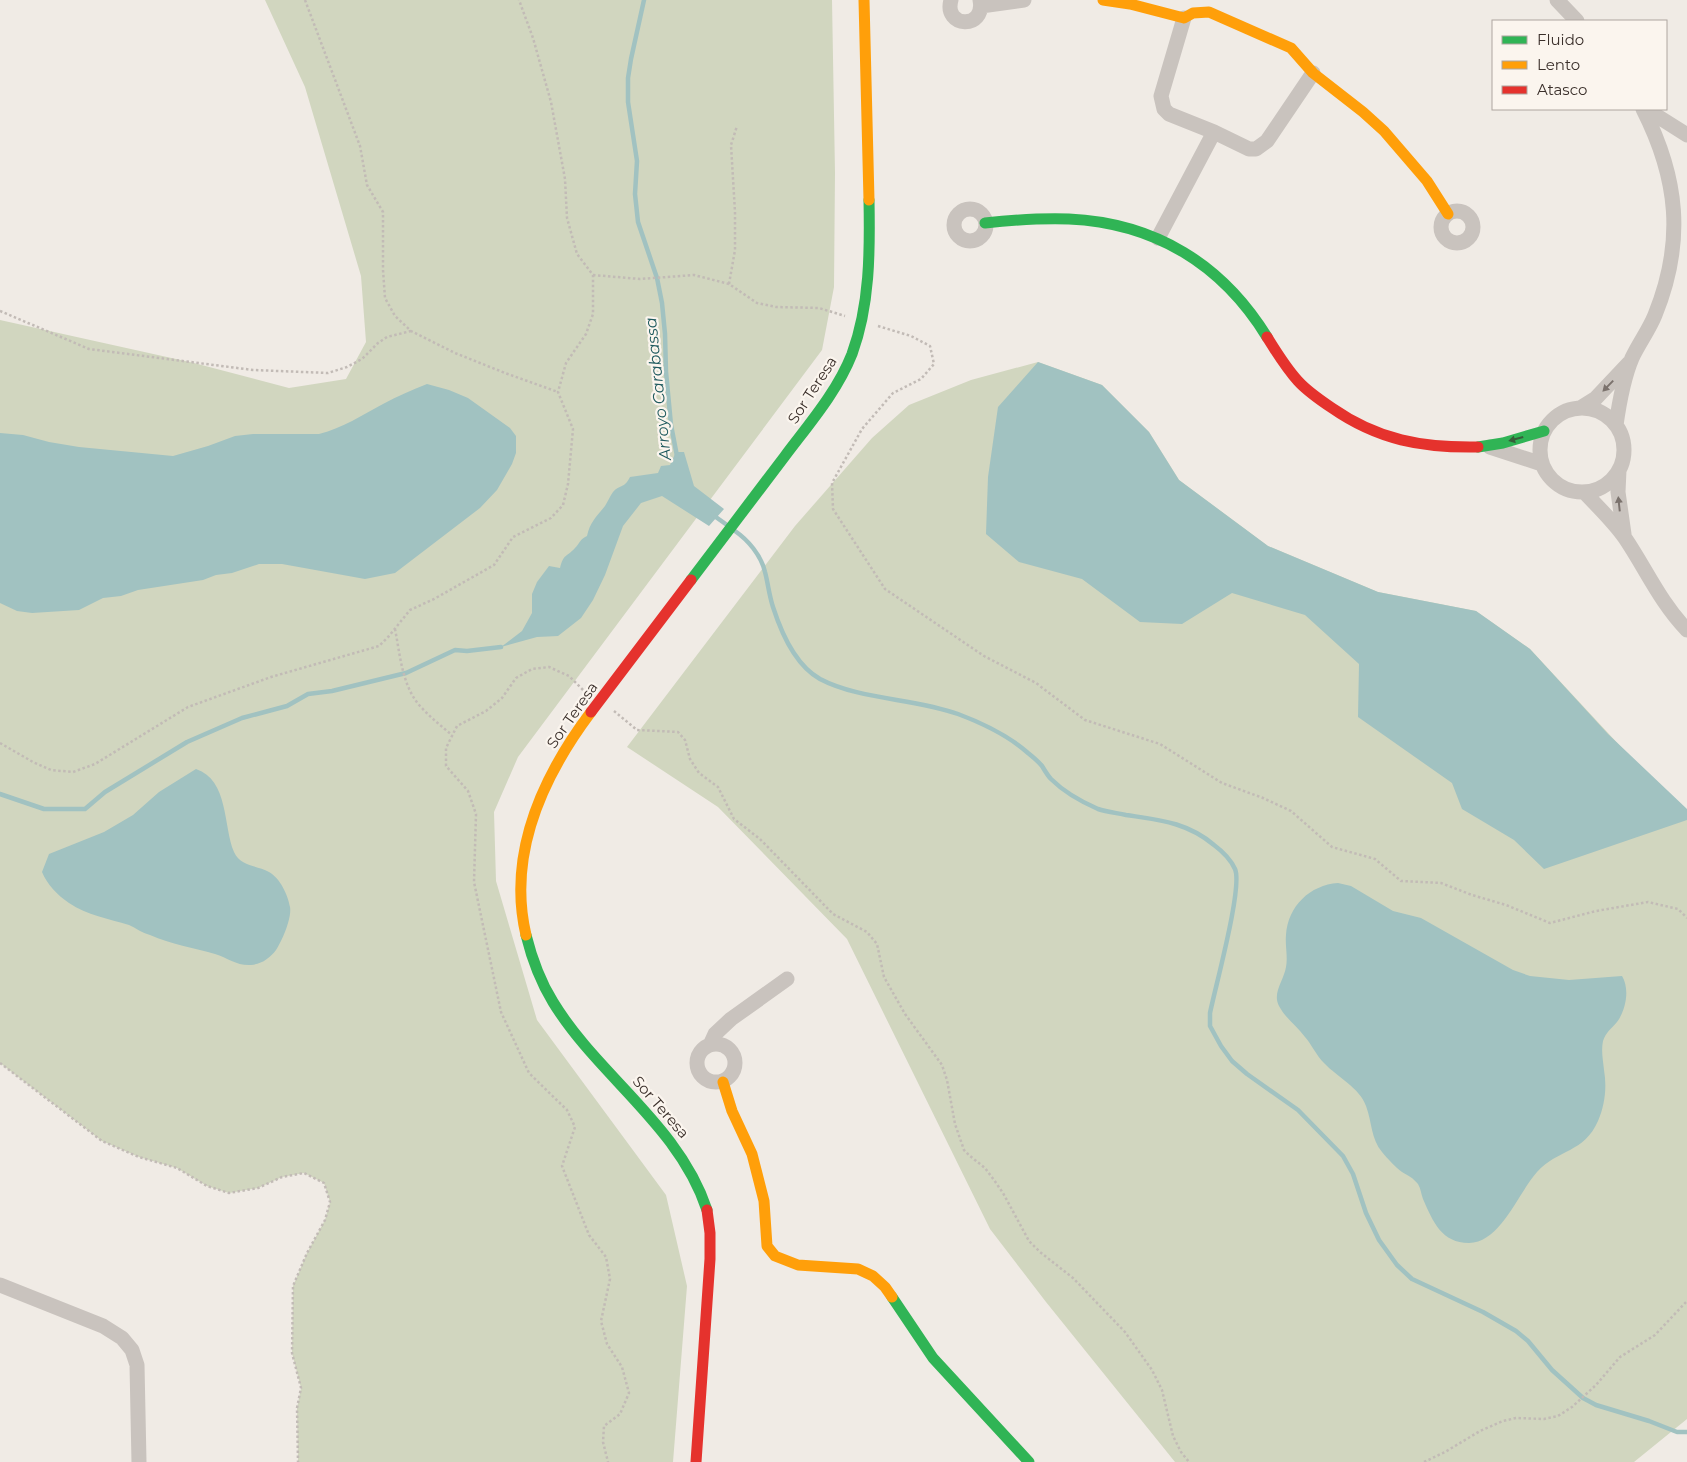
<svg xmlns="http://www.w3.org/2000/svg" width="1687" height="1462" font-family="Montserrat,sans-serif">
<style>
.green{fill:#d1d6bf}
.water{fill:#a1c2c1}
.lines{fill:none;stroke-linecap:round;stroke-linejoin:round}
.stream{stroke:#a1c2c1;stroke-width:4.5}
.path{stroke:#c2bbb6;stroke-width:2.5;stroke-dasharray:2.5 2.5;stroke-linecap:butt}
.street{stroke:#c9c3be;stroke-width:15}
.fast{stroke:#30b455;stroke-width:11}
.slow{stroke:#ff9f0a;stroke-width:11}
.jam{stroke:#e5322d;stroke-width:11}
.oneway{fill:#7b726d}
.oneway2{fill:#375e3a}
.labels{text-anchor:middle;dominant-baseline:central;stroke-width:4.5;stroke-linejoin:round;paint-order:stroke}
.street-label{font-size:15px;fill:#3b302b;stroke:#fbf5ee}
.water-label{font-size:16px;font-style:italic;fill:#1f5a5e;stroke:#fbf5ee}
</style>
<rect width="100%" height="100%" fill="#f0ebe5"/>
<path class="green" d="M265 0H832L835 173 834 287 822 350 518 757 494 812 496 881 537 1020 666 1195 687 1286 673 1462H298L297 1408 301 1388 292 1353 293 1286 307 1253 325 1220 330 1202 324 1183 304 1173 282 1177 258 1188 229 1193 207 1186 177 1168 139 1157 102 1141 0 1063V320L194 363 289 388 346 379 366 342 361 276 305 87Z
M1038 362 1102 385 1149 432 1179 480 1268 546 1378 592 1476 611 1530 649 1687 818V1419L1634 1462H1175L1046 1302 990 1229 847 939 718 807 627 747 795 526 872 438 909 405 971 380Z"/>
<path class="water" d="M1038 362 1102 385 1149 432 1179 480 1268 546 1378 592 1476 611 1530 649 1608 734 1687 809V820L1544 869 1514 840 1462 809 1452 783 1358 717 1359 664 1305 615 1232 593 1182 624 1140 622 1082 579 1019 562 986 534 988 477 998 407Z
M427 384 449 390 468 398 510 428 516 436V453L512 464 497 490 480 508 395 573 365 579 282 564H259L232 573 216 575 203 580 138 590 121 596 103 598 79 610 32 613 17 611 0 603V433L23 435 49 442 79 447 173 456 208 446 235 436 253 434H319C343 428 362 415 383 404 398 396 412 390 427 384Z
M676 452H684L694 486 724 509 709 526 662 496 641 503 623 526 605 575 593 600 581 618 558 636 537 637 501 647 522 631 532 613V594L537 582 549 566 560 568C564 553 566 558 575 548 580 543 580 539 587 536 590 522 597 516 605 506 608 501 610 496 613 492 620 484 624 489 630 477L658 473 661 466 670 465Z
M196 769C229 780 223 826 234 852 241 867 257 865 269 872 280 878 288 895 290 907 292 918 282 941 276 950 270 958 262 964 251 965 237 966 228 958 215 954 194 948 171 944 150 935 142 933 136 928 129 925 109 919 87 915 69 903 57 895 47 884 42 872L49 854 104 832 133 815 159 792Z
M1338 883 1351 886 1393 911 1421 918 1513 970 1530 976 1569 980 1622 976C1630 989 1626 1010 1617 1022 1611 1029 1606 1032 1603 1041 1601 1051 1603 1060 1604 1070 1607 1087 1605 1105 1598 1121 1584 1153 1558 1149 1537 1172 1518 1193 1501 1242 1469 1243 1442 1243 1433 1222 1423 1199 1421 1194 1421 1189 1418 1184 1413 1178 1409 1176 1402 1172 1395 1167 1388 1159 1382 1152 1371 1139 1372 1122 1366 1106 1360 1088 1337 1077 1324 1063 1316 1055 1312 1045 1305 1037 1297 1026 1286 1019 1279 1006 1272 993 1284 980 1286 967 1288 957 1285 946 1286 935 1288 906 1310 885 1338 883Z"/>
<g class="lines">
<path class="stream" d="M644 0 631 59 628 78V102L637 161 635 194 638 222 657 278 662 303 665 334 666 372 671 425 677 456
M713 515 727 525
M735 531C748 540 761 555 765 572 768 583 769 595 773 607 781 632 795 665 820 679 860 700 914 698 958 714 982 723 1009 736 1028 753 1033 757 1038 761 1042 766 1045 771 1048 776 1051 779 1064 792 1082 802 1098 809 1107 812 1117 813 1126 815 1159 820 1187 822 1214 845 1222 851 1231 860 1235 869 1243 887 1215 988 1210 1013V1026L1221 1046 1232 1061 1247 1074 1298 1110 1343 1156 1353 1174 1366 1213 1379 1240 1397 1265 1412 1279 1483 1312 1516 1331 1528 1341 1552 1370 1583 1398 1596 1405 1649 1421 1677 1432H1687
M0 794 44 809H85L105 792 187 742 242 718 287 706 308 694 332 691 406 673 455 650 467 651 501 647"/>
<path class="path" d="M305 0 360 146 367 185 383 212V270L385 298 395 316 411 331 455 353 505 373 558 392
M593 275 640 279 694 275 729 284 757 303 776 307 819 308 845 316
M729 284 735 250V212L731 145 737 126
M0 311 89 349 253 370 328 373 347 367 362 359 378 343 387 337 411 331
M878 326 911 336 930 346 934 364 921 379 893 393 862 429 832 483 833 509 885 589 984 656 1036 683 1085 720 1160 744 1222 783 1263 798 1291 811 1332 847 1375 859 1401 881 1441 883 1472 895 1506 905 1550 923 1596 911 1648 902 1678 909 1687 918
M395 629C400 654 402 686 420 706 430 717 441 726 452 735
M583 690 569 676 549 667 532 669 516 678 502 698 486 711 457 726 446 748V766L468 791 476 814 474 882 501 1012 529 1073 567 1110 575 1127 562 1166 589 1235 606 1257 610 1279 601 1321 607 1344 622 1367 629 1393 620 1414 604 1426 603 1442 608 1462
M614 711 637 730 678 732 685 740 690 759 699 773 718 787 734 819 760 839 833 914 867 932 877 944 884 977 905 1014 942 1065 947 1080 955 1124 964 1150 970 1156 985 1168 994 1180 1003 1193 1029 1241 1040 1252 1073 1278 1125 1332 1152 1370 1162 1390 1173 1436 1181 1452 1189 1462
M0 743 33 762 51 770 73 772 95 764 188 707 271 677 379 646 389 636 410 610 434 599 494 565 513 537 551 518 563 505 568 484 573 429 558 392 566 363 586 334 593 314V275L577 254 567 218 565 179 551 102 533 38 519 0
M0 1063 102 1141 139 1157 177 1168 207 1186 229 1193 258 1188 282 1177 304 1173 324 1183 330 1202 325 1220 307 1253 293 1286 292 1353 301 1388 297 1408 298 1462
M1424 1462 1445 1452 1480 1431 1503 1421 1516 1418 1544 1419 1558 1416 1572 1407 1596 1385 1620 1357 1655 1335 1687 1301"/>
<path class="street" d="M951 0C943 28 986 30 980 0
M1557 0 1577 21
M981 6 1024 0
M1184 18 1161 96 1164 109 1169 114 1214 132 1249 149H1256L1267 141 1313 73
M1646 109 1687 135
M954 225a16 16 0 1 1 32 0a16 16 0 1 1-32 0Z
M1441 227a16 16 0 1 1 32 0a16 16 0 1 1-32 0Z
M1158 238 1214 132
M1580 408 1596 398 1629 363
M1540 450a42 42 0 1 1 84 0a42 42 0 1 1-84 0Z
M1616 425C1619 404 1623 379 1632 358 1639 343 1649 330 1655 315 1685 241 1678 178 1643 109
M1490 447 1542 464
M1619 470 1618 492 1624 534
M1584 492C1598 507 1613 521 1625 538 1646 569 1660 602 1687 630
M697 1063a19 19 0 1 1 38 0a19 19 0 1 1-38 0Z
M710 1045 715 1034 731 1019 787 979
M0 1285 103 1326 122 1338 132 1350 137 1365 139 1462"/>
<path class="fast" d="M985 223C1013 220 1041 218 1069 219 1155 223 1222 264 1267 337
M1478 447 1503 443 1544 431
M691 580C722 539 754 497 785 456 809 424 837 392 852 354 870 305 870 251 869 200
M526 935C532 959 540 981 553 1002 598 1076 679 1125 707 1210
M892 1297 933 1358 1029 1462"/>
<path class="slow" d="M864 0 869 200
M1103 0 1130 4 1184 18 1193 13 1209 12 1291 48 1313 73 1363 112 1384 131 1427 181 1448 214
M526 935C507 854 543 776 591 712
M723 1082 732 1111 752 1154 764 1201 767 1246 775 1256 798 1265 858 1269 873 1276 885 1287 892 1297"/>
<path class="jam" d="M1267 337C1277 353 1286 368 1298 381 1308 392 1320 400 1332 408 1378 440 1422 448 1478 447
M591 712 691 580
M696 1462 710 1259V1233L707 1210"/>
</g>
<defs><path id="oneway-solid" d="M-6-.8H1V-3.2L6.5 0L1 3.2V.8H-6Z" transform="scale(1.25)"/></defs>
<g class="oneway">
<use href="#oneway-solid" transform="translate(1608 386) rotate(134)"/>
<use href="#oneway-solid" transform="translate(1619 504) rotate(-96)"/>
</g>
<use class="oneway2" href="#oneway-solid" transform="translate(1516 439) rotate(165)"/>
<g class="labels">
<g class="street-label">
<text transform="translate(812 390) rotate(-57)">Sor Teresa</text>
<text transform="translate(572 715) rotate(-55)">Sor Teresa</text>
<text transform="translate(661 1107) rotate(49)">Sor Teresa</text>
</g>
<g class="water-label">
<text transform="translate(658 389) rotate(-96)">Arroyo Carabassa</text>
</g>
</g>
<rect x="1492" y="20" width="175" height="90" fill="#fbf5ee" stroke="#aea6a0"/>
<rect x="1502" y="36" width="25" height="8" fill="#30b455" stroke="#aea6a0"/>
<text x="1537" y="45" font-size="15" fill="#3b302b">Fluido</text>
<rect x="1502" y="61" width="25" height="8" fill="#ff9f0a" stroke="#aea6a0"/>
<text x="1537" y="70" font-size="15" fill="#3b302b">Lento</text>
<rect x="1502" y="86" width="25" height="8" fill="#e5322d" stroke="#aea6a0"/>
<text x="1537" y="95" font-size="15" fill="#3b302b">Atasco</text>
</svg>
